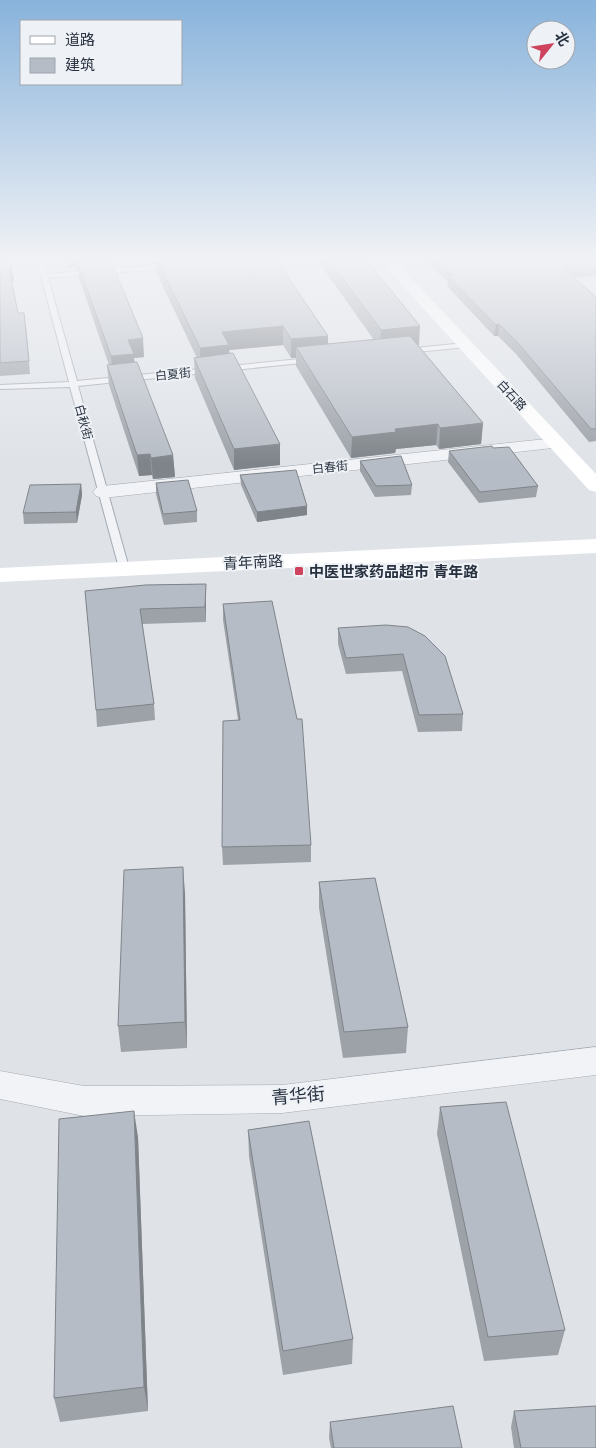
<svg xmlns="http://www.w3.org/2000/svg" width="596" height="1448" font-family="Montserrat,'Noto Sans SC',sans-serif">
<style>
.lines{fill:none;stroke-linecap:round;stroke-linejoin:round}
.lane-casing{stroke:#a4aab2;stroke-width:2}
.street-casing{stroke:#a4aab2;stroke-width:1}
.lane{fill:#f1f3f6;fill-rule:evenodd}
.street{fill:#f1f3f6;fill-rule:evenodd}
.secondary{fill:#fff;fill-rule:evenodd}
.wall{fill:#9da2a9}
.shaded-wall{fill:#7f848a}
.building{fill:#b6bcc5;stroke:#7f848a}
.poi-dot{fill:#ce425d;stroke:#eef2f6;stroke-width:2}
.labels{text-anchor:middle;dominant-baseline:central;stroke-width:4;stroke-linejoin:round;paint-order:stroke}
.far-street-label{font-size:12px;fill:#28313f;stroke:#eef2f6}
.street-label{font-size:15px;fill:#28313f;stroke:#eef2f6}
.poi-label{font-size:15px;font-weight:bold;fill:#28313f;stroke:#eef2f6;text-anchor:start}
.near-street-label{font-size:18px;fill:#28313f;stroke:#eef2f6}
</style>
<rect width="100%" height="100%" fill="#dfe3e8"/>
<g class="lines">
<defs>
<path id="lane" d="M37 261H43L47 274 171 264 174 266 171 268 48 278 77 381 311 358 315 360 311 362 78 386 129 568 128 570 124 571 119 568 70 387 0 389V385L69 382Z
M465 343 469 345 468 347 405 353 401 351 405 349Z"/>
<path id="street" d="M556 438 562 439 565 443 562 447 103 498 96 496 93 492 96 488 103 486Z
M596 1047V1075L282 1113 84 1116 0 1099V1071L84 1086 282 1085Z"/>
</defs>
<use href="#lane" class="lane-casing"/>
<use href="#street" class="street-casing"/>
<use href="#lane" class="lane"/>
<use href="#street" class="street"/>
<path class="secondary" d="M380 261H395L596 474V492L589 490Z
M596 539V553L0 582V568Z"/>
</g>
<path class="wall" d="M0 261 14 281H11L18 313 26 325 30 374 0 376Z
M67 261H111L144 357 134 358 135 363 173 455 175 477 153 479 152 475 139 476 109 385 107 365H109L79 278 78 270H76V267L69 268Z
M151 261H277L328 344 374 340 318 261H367L419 345H418L483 423 481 444 439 449 436 445 396 449 395 453 351 458 296 366V358H291L283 345 229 350 230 353 280 444V465L234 470 195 378 194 358H197L156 272V264H153Z
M425 261H596V276L574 278 596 297V441L589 442 516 354 498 336H494L447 286 448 282Z
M449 451 538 486 536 497 479 503 448 462Z
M360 461 412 485 411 495 375 497 360 471Z
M240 475 307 515 257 522 241 485Z
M156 483 197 511V522L164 525 156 494Z
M81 484 82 495 77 523 24 524 23 513Z
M206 584V622L142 624 154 704 155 720 97 727 96 710 145 585Z
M223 604 311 845V862L223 865 222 847 238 720 223 620Z
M338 628 425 636 463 714 462 731 418 732 402 671 346 674 338 644Z
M319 882 408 1027 406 1053 343 1058 319 908Z
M185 893 187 1048 121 1052 118 1026Z
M440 1107 565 1330 558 1355 484 1361 437 1134Z
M248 1130 353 1339 352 1364 283 1375 249 1156Z
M138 1137 148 1411 60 1422 54 1398Z
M514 1411 596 1448H514L511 1427Z
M330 1422 462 1448H331L329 1438Z"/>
<path class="shaded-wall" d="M11 261 14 281H11L9 269Z
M69 261H75L76 267 69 268Z
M75 261H77L78 270H76Z
M153 261H156V264H153Z
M499 324 498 336H494L496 325Z
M283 326V345L229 350 230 364 201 367 200 348 222 332Z
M420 326 419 345 380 348 381 330Z
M328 336V355L296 347V358H291V339Z
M143 338 144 357 134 358 135 373 113 376 111 356 128 340Z
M483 423 481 444 439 449 440 428Z
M438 424 436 445 396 449 395 453 351 458 352 437 395 429Z
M280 444V465L234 470V449Z
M150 454 152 475 139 476 137 455Z
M173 455 175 477 153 479 151 458Z
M81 484 82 495 77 523 76 512Z
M307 506V515L257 522V512Z
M206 584V622L205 607Z
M183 867 185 893 187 1048 185 1022Z
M134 1111 138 1137 148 1411 144 1387Z"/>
<path class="building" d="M0 261H11L12 269H9L18 313H24L29 361 0 363Z
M77 261H111L143 338 128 340 134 354 111 356Z
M158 261H277L328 336 291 339 283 326 222 332 229 345 200 348Z
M330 261H367L420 326 381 330Z
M437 261H596V265L563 268 596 297V429H591L517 342 499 324 496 325 448 276 453 275Z
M410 336 483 423 440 428 438 424 395 429 396 432 352 437 296 347Z
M233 353 280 444 234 449 194 358Z
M137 362 173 455 151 458 150 454 137 455 107 365Z
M492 446 493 448 509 447 538 486 480 492 449 451Z
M401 456 412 485 376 486 360 461Z
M296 470 307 506 257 512 240 475Z
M188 480 197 511 163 514 156 483Z
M81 484 76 512 23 513 30 485Z
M206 584 205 607 140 609 154 704 96 710 85 591 145 585Z
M272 601 297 719H302L311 845 222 847 223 721 240 720 223 604Z
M386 625 408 627 425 636 445 656 463 714 419 715 403 654 346 658 338 628Z
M183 867 185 1022 118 1026 124 870Z
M375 878 408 1027 344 1032 319 882Z
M506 1102 565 1330 488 1337 440 1107Z
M134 1111 144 1387 54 1398 59 1119Z
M309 1121 353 1339 283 1351 248 1130Z
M453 1406 462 1448H334L330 1422Z
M596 1406V1448H521L514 1411Z"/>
<linearGradient id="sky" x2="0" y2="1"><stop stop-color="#88b3dc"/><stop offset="0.56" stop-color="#f1f2f5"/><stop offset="1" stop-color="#f1f2f5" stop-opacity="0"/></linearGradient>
<rect width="596" height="463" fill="url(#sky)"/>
<rect class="poi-dot" x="294" y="566" width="10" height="10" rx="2.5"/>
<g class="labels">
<g class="far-street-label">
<text transform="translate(173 374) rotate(-6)">白夏街</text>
<text transform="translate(512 395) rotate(47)">白石路</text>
<text transform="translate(84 422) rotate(75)">白秋街</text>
<text transform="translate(330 467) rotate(-6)">白春街</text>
</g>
<g class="street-label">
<text transform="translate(253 562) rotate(-3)">青年南路</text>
</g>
<g class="poi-label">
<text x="309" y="571">中医世家药品超市 青年路</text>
</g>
<g class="near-street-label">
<text transform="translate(298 1096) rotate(-5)">青华街</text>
</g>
</g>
<rect x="20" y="20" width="162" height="65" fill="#eef2f6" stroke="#9fa5ad"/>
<rect x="30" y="36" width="25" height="8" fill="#ffffff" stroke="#9fa5ad"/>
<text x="65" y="45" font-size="15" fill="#28313f">道路</text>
<rect x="30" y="58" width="25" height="15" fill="#b6bcc5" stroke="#9fa5ad"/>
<text x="65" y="70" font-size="15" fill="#28313f">建筑</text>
<g transform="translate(551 45) rotate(60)"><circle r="24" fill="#eef2f6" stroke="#9fa5ad"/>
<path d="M0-4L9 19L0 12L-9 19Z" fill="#ce425d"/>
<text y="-8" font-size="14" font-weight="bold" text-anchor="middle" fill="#28313f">北</text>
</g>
</svg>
